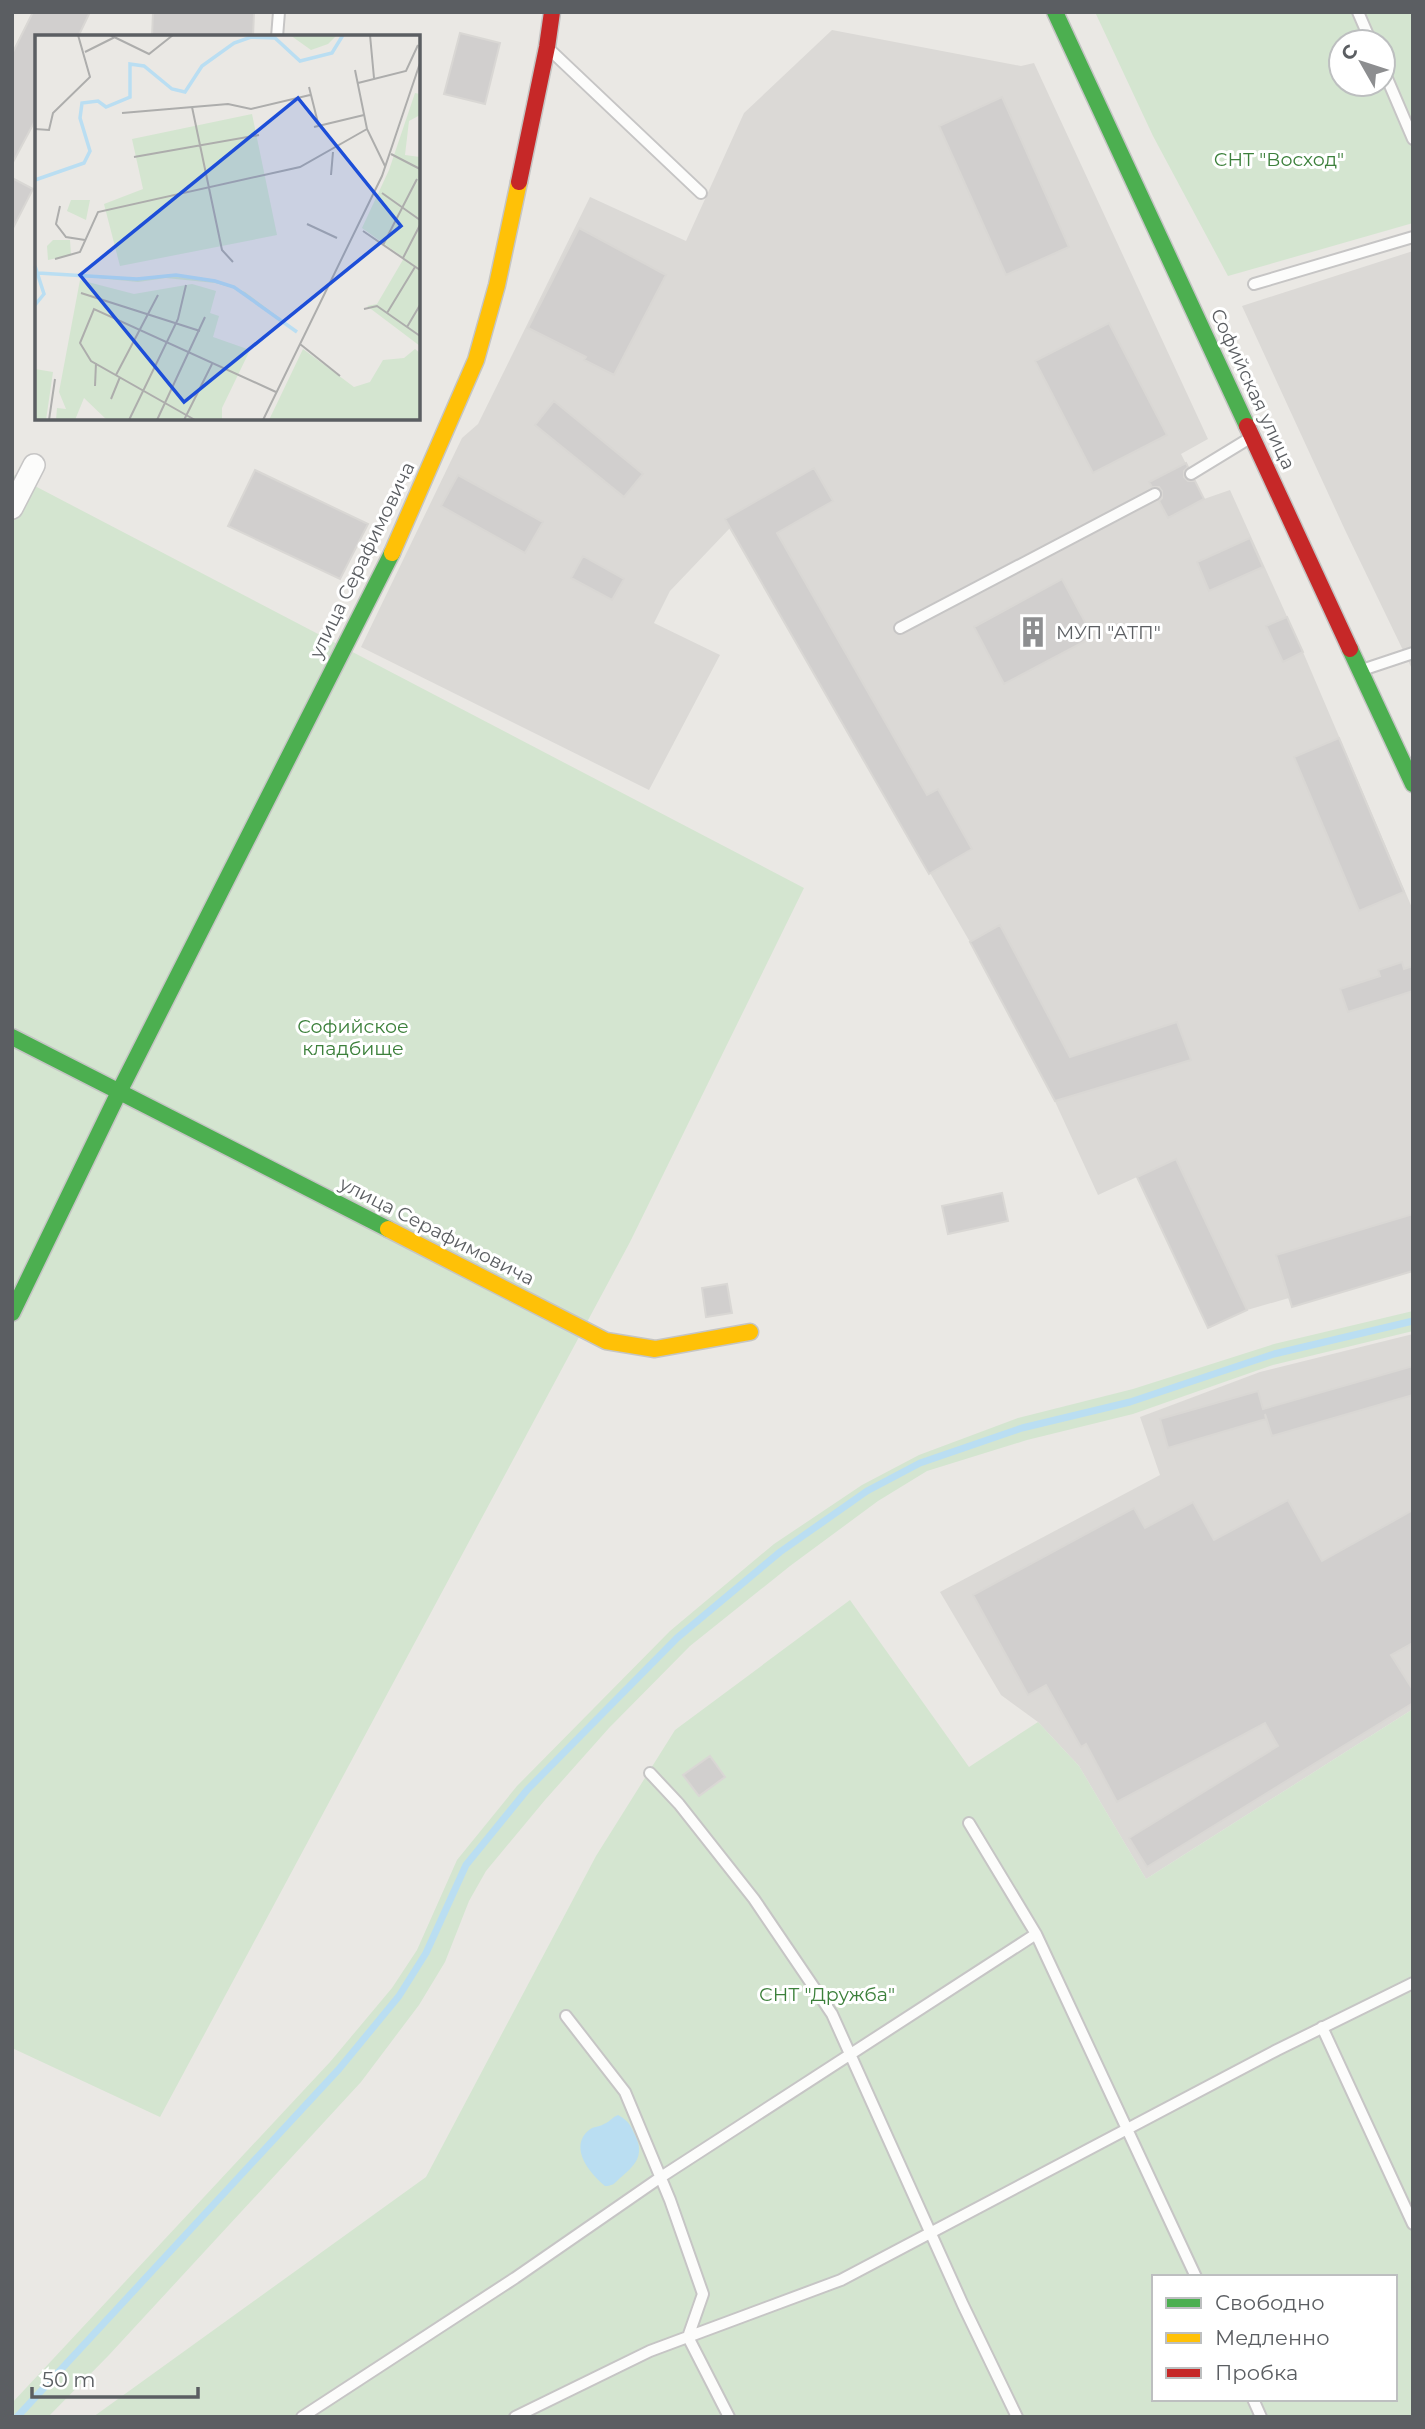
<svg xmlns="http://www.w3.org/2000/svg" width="1425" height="2429" font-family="Montserrat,sans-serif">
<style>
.industrial{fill:#dbd9d6}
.green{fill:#d4e5d0;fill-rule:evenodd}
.water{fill:#badef2}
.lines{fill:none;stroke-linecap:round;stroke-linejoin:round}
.stream{stroke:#badef2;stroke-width:7}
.building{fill:#d1cfce;stroke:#d9d7d4;stroke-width:2}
.lane-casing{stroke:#c6c5c5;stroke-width:14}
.street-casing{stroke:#c6c5c5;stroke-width:24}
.fast-casing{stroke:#c5c5c4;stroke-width:19}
.slow-casing{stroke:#c5c5c4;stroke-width:19}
.jam-casing{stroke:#c5c5c4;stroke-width:19}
.lane{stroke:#fcfcfb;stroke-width:10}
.street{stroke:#fcfcfb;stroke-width:21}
.fast{stroke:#4caf50;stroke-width:16}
.slow{stroke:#ffc107;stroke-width:16}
.jam{stroke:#c62828;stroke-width:16}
.labels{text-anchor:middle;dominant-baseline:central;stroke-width:6;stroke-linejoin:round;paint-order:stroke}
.park-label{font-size:19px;fill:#3c803b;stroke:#fff}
.street-label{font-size:19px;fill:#5b5e62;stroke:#fff}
.poi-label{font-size:19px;fill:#5b5e62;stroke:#fff;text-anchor:start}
.inset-river{fill:none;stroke:#badef2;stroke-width:3.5}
.inset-road{fill:none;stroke:#adadac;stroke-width:2}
.view{fill:#1d4ed8;fill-opacity:0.15;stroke:#1d4ed8;stroke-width:3.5}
.inset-edge{fill:none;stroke:#5b5e62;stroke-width:3.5}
</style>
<rect width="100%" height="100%" fill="#eae8e4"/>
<path class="industrial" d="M832 30 1021 66 1034 63 1208 439 1181 454 1204 499 1230 490 1303 652 1413 910V1271L1292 1307 1289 1298 1247 1310 1208 1328 1137 1177 1098 1195 1040 1069 970 942 730 528 670 591 654 623 720 655 649 790 361 647 462 438 478 424 590 197 686 241 744 113Z
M1413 251V671L1345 530 1242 306Z
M1413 1334V1709L1146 1879 1079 1766 1038 1722 1001 1695 940 1592 1160 1475 1140 1417 1260 1372Z"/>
<path class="green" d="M1095 12H1413V223L1228 276 1153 136ZM1341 42H1383V84H1341Z
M12 474 804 888 630 1242 160 2117 12 2048Z
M1413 1311V1331L1273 1365 1133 1414 1027 1440 927 1471 878 1501 790 1566 690 1646 609 1728 545 1800 486 1871 469 1901 445 1962 419 2005 361 2082 109 2355 48 2417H12V2403L330 2062 392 1988 417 1950 457 1860 517 1786 670 1631 774 1544 862 1485 919 1455 1018 1418 1133 1389 1274 1344Z
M850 1600 969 1767 1038 1722 1079 1766 1146 1879 1413 1709V2417H93L426 2177 596 1856 675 1730ZM1154 2277H1395V2399H1154Z"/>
<path class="water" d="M618 2115C625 2119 630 2123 633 2131 646 2154 637 2164 619 2179 614 2184 612 2186 605 2186 590 2174 568 2147 589 2130 594 2126 599 2127 604 2124 610 2122 612 2117 618 2115Z"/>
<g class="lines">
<path class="stream" d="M17 2417 339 2069 399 1996 426 1953 466 1865 527 1790 677 1638 780 1552 867 1491 920 1463 1022 1428 1130 1402 1274 1354 1413 1321"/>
</g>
<path class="building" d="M33 12H90L78 37H37V117L12 164V54Z
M153 12H254L253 37H152Z
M460 33 500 43 485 104 444 94Z
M1002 97 1069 247 1006 275 939 126Z
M12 178 33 189 12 230Z
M579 228 666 275 614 375 584 360 586 357 528 328Z
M1109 323 1167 435 1093 473 1035 361Z
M554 401 643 474 624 497 535 425Z
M1186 463 1188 467 1184 471V477L1188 481H1195L1204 499 1168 518 1159 501 1162 498V491L1159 487H1152L1149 482Z
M814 468 833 501 777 533 927 795 938 789 972 849 929 874 725 519Z
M255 470 368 524 340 579 228 526Z
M458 475 543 522 525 553 441 506Z
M1250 538 1263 567 1209 591 1197 562Z
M583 556 624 579 612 600 571 578Z
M1062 579 1093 637 1004 684 974 627Z
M1287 617 1303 652 1283 662 1266 626Z
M1339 738 1404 892 1359 911 1294 757Z
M1000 925 1070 1057 1177 1022 1191 1060 1055 1101 970 942Z
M1402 962 1404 969 1413 966V991L1348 1012 1340 989 1380 976 1378 970Z
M1176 1159 1247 1310 1208 1328 1137 1177Z
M1002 1193 1008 1221 948 1234 942 1206Z
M1413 1214V1271L1292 1307 1276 1255Z
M727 1284 732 1313 706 1317 702 1288Z
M1413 1366V1395L1272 1436 1265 1414 1266 1419 1168 1448 1160 1419 1258 1391 1263 1409Z
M1288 1500 1322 1561 1413 1510V1643L1391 1655 1413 1690V1703L1147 1867 1129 1838 1278 1746 1265 1723 1117 1802 1086 1744 1081 1747 1046 1685 1028 1695 973 1595 1134 1508 1145 1528 1193 1502 1214 1540Z
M710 1756 725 1777 699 1796 683 1775Z"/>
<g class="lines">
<defs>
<path id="lane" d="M1358 12 1371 42
M277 37 279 12
M549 49 701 193
M1383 69 1413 139
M1254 284 1413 237
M1191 474 1250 438
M900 628 1155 494
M1362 670 1413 653
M650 1773 679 1804 754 1899 832 2014 963 2305 1017 2417
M969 1823 1036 1934 1196 2277
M566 2016 625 2092 670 2200 703 2294 688 2337 729 2417
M1322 2027 1413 2224
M1253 2399 1261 2417
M302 2417 515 2278 661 2177 1036 1934
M515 2417 650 2351 841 2280 1277 2050 1413 1983"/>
<path id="street" d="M12 508 34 465"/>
<path id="fast" d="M1055 12 1247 426
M1350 649 1413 784
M12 1037 388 1229
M12 1313 119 1092 392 553"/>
<path id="slow" d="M392 553 476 360 497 285 519 182
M388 1229 606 1341 655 1349 750 1332"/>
<path id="jam" d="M519 182 547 47 552 12
M1247 426 1350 649"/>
</defs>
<use href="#lane" class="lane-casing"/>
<use href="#street" class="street-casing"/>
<use href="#fast" class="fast-casing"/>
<use href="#slow" class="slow-casing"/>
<use href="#jam" class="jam-casing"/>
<use href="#lane" class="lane"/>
<use href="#street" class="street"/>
<use href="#fast" class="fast"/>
<use href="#slow" class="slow"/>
<use href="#jam" class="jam"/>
</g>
<defs>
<symbol id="building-bare" viewBox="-9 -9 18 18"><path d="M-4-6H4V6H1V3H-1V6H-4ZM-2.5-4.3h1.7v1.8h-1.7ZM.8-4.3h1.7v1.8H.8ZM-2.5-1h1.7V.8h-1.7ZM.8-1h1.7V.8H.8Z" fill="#8d8e90" stroke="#fff" stroke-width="2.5" paint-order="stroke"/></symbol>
</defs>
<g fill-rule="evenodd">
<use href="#building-bare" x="1011" y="610" width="44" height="44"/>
</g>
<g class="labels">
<g class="park-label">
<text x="1279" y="159">СНТ "Восход"</text>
<text x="353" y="1026">Софийское<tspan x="353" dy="22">кладбище</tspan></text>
<text x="827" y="1994">СНТ "Дружба"</text>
</g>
<g class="street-label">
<text transform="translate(1253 389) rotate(65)">Софийская улица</text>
<text transform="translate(362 560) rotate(-64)">улица Серафимовича</text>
<text transform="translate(437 1231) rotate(27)">улица Серафимовича</text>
</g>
<g class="poi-label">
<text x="1056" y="632">МУП "АТП"</text>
</g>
</g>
<g transform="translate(35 35)">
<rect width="385" height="385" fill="#eae8e4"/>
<path d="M255 0H302L293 9 276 15ZM380 58 385 59V80L374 86 370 120 385 122V311L332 271 342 269 369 223 327 193 354 135ZM217 79 242 200 85 231 69 169 108 154 97 104ZM36 165H55L51 185 32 176ZM18 205H35L36 220 13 225 12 211ZM2 237 102 243 140 239 181 245 210 257 263 297 198 253 180 248 131 243 103 247ZM45 245 99 259 157 249 181 256 175 278 184 281 178 302 215 315 187 373V385H72L49 363 40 385H21L22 373 31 374 24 357ZM268 314 319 352 335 347 348 325 369 323 380 314 385 318V385H234ZM0 334 18 337 11 385H0Z" fill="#d4e5d0"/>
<path class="inset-river" d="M0 145 49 128 55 116 45 83 47 68 63 66 71 72 95 62V29L109 31 137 54 150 57 167 31 199 8 216 2 240 3 265 26 297 18 308 0M0 231 9 259 0 270M3 238 102 244 141 240 180 246 199 252 262 297"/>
<path class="inset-road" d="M75 0 114 19 138 0M335 0 339 43M50 17 80 2M320 35 332 94 350 131M323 48 371 36 383 10M274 52 283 88M157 72 187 215 198 227M87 78 193 69 216 74 275 60M279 92 329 80M0 94 14 95 18 78 55 42 43 0M356 119 385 134M99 122 224 100M296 140 298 117M347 158 385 185M25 171 21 189 31 202 50 205M272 189 302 203M328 196 385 235M348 210 382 144M368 223 385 190M20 224 45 217 63 177 265 132 332 94M46 258 165 296M329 274 342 271 385 301M352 278 380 232M372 292 385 270M265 309 305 341M81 340 123 260M60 351 61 328M76 364 85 342M14 385 20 344M94 385 143 284 151 250M122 385 170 282M149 385 177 329M160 385 56 326 45 308 59 274 241 357M228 385 347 141 385 28"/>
<path class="view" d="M263 63 366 191 149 367 45 240Z"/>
<rect width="385" height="385" class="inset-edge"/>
</g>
<rect width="1425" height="2429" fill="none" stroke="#5b5e62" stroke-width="28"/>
<rect x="1152" y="2275" width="245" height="126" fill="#ffffff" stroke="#bdbfc0" stroke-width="2"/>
<rect x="1166" y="2298" width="35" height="10" fill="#4caf50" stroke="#bdbfc0" stroke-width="2"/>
<text x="1215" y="2310" font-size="21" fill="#5b5e62">Свободно</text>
<rect x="1166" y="2333" width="35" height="10" fill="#ffc107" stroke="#bdbfc0" stroke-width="2"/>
<text x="1215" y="2345" font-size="21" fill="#5b5e62">Медленно</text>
<rect x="1166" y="2368" width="35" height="10" fill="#c62828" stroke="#bdbfc0" stroke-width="2"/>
<text x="1215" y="2380" font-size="21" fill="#5b5e62">Пробка</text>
<g transform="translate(1362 63) rotate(309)"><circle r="33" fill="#ffffff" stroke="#bdbfc0" stroke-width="2"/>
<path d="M0-5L12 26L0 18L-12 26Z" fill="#8d8e90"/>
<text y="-10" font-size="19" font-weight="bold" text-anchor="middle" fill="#5b5e62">С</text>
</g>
<path d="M32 2387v10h166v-10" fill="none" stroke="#5b5e62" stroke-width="3.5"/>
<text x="42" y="2387" font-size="21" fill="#5b5e62" stroke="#ffffff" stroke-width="5" paint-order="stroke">50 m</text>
</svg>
